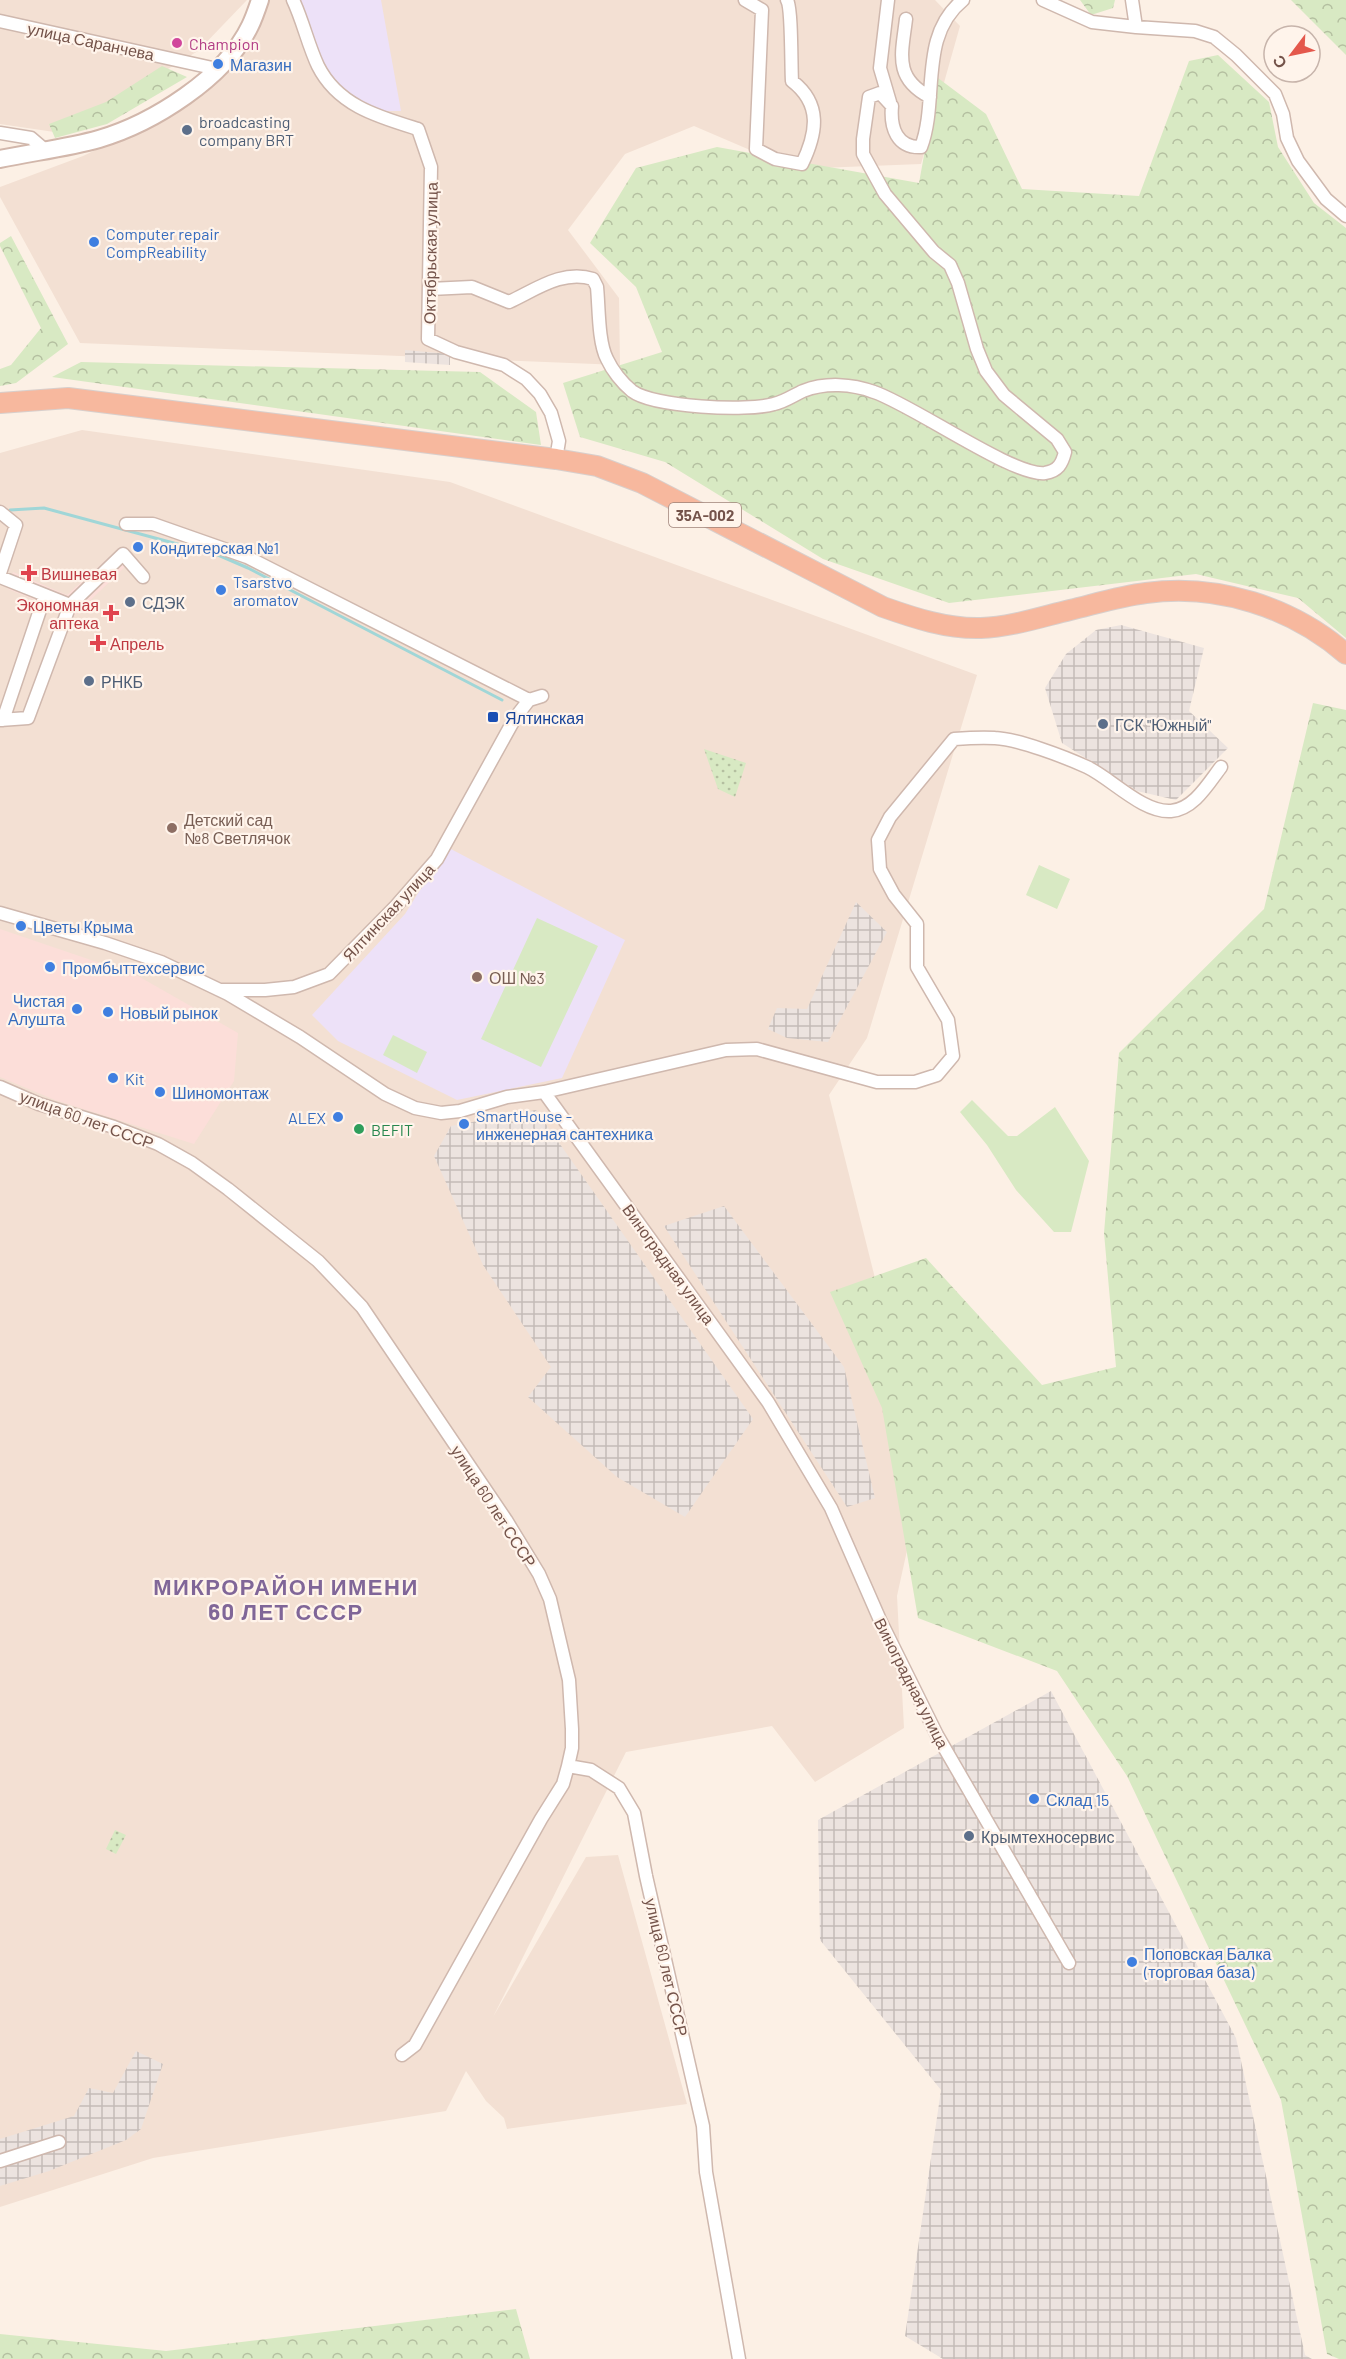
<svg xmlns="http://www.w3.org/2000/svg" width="1346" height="2359" font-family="Barlow,sans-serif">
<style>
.residential{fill:#f3e0d3}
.commercial{fill:#fcded9}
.industrial{fill:url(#industrial-grid)}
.education{fill:#ede1f8}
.green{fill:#d8e9c3}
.forest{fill:url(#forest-crowns)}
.park{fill:url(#park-dots)}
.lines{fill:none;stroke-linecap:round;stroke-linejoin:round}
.stream{stroke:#a0d6d7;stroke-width:3}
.minor-casing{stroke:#cfb8ae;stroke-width:15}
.secondary-casing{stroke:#d2b7ab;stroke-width:20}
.trunk-casing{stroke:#d8cfcc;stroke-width:22}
.minor{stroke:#fff;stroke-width:12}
.secondary{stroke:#fff;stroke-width:16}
.trunk{stroke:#f7b89e;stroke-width:20}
.hotel-dot{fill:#d1479c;stroke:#fff4eb;stroke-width:2}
.shop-dot{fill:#3f7fe0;stroke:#fff4eb;stroke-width:2}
.service-dot{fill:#5c6f8a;stroke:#fff4eb;stroke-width:2}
.health-dot{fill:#e0444e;stroke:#fff4eb;stroke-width:2}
.transit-dot{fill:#1a4fb4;stroke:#fff4eb;stroke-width:2}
.education-dot{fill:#8d6e63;stroke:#fff4eb;stroke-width:2}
.leisure-dot{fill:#2e9e5b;stroke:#fff4eb;stroke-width:2}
.labels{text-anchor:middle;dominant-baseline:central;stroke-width:4.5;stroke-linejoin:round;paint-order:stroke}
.shield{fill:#fff4eb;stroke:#9e837a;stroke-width:1.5}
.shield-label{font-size:15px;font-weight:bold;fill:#74534a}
.street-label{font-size:16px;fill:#74534a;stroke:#fff4eb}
.hotel-label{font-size:16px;fill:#b23c85;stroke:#fff4eb;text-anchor:start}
.shop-label{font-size:16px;fill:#366cbe;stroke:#fff4eb;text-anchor:start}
.service-label{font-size:16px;fill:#4e5e75;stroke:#fff4eb;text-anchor:start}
.health-label{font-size:16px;fill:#be3a42;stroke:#fff4eb;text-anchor:start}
.transit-label{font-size:16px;fill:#164399;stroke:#fff4eb;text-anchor:start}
.education-label{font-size:16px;fill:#785e54;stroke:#fff4eb;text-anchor:start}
.leisure-label{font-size:16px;fill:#27864d;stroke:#fff4eb;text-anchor:start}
.district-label{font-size:22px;font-weight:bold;letter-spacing:1.5px;fill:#806698;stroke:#fff4eb}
</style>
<defs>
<pattern id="industrial-grid" width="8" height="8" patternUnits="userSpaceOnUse" patternTransform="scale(1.5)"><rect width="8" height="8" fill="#ece3df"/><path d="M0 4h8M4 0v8" fill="none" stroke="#c4bbb7"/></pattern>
<pattern id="forest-crowns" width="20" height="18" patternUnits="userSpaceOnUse" patternTransform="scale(1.5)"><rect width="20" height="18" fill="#d8e9c3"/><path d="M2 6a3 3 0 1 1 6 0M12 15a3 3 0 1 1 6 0" fill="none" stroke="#b4bfa0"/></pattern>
<pattern id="park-dots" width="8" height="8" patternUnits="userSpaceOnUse" patternTransform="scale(1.5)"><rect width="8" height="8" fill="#d8e9c3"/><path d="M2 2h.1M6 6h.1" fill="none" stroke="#b4bfa0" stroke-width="1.8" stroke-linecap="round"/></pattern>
</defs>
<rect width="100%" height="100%" fill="#fcf0e5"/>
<path class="residential" d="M0 0H247L198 51 61 133 0 124Z
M267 0H935L960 26 921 164 794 169 694 126 625 154 568 230 619 298 620 365 80 343 0 197V187L83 156 176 112 252 47Z
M82 430 450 482 977 675 867 1038 829 1095 924 1473 897 1596 904 1728 815 1782 772 1726 626 1752 493 2017 586 1857 618 1855 687 2104 507 2129 504 2118 486 2101 466 2071 446 2111 153 2158 0 2207V453Z"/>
<path class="commercial" d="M117 550 128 564 74 616 8 589 13 572 67 595Z
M0 929 138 976 238 1033 234 1081 194 1144 55 1100 0 1077Z"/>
<path class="industrial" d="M405 350 450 354V365L405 362Z
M1121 625 1204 648 1189 711 1228 748 1176 800 1137 791 1062 743 1045 688 1066 654 1096 630Z
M856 902 887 932 828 1042 787 1038 768 1029 777 1008 807 1009Z
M536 1110 753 1419 685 1517 617 1477 528 1397 551 1367 483 1265 434 1156 451 1126Z
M724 1206 844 1367 875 1498 847 1507 664 1226Z
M1051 1691 1236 2038 1305 2355 1312 2359H943L905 2336 941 2090 820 1940 818 1820Z
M136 2051 163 2064 141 2129 126 2140 49 2171 0 2186V2139L74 2116 89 2088 113 2093Z"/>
<path class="education" d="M300 0H381L401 111H373L342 93 322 64Z
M447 847 625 940 562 1078 457 1100 338 1041 312 1015 405 914Z"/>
<path class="green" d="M1039 865 1070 879 1057 909 1026 895Z
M537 918 598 946 541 1067 481 1039Z
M393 1035 427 1052 417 1073 383 1055Z
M972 1100 1008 1136H1017L1055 1107 1089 1161 1071 1232H1054L1016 1190 987 1145 960 1112Z"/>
<path class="forest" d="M1080 0H1115L1113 8 1091 15Z
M1291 0H1346V55Z
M1218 55 1269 102 1278 147 1314 203 1346 228V638L1298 598 1196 574 949 603 823 559 665 462 580 437 563 383 662 352 636 287 590 243 636 168 717 147 919 183 938 78 986 114 1022 189 1139 196 1189 61Z
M162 66 187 77 107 124 55 138 49 124 106 102Z
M11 236 68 344 16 383 0 386V369L11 365 41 328 0 246V243Z
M81 362 480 372 536 412 541 445 52 377Z
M1313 703 1346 710V2359H1339L1327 2354 1281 2100 1127 1776 1057 1671 918 1618 882 1408 830 1292 926 1258 1042 1385 1116 1367 1104 1233 1119 1053 1264 909Z
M516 2309 530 2359H0V2334L166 2351Z"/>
<path class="park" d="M704 749 746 763 735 797 718 789Z
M115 1830 126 1835 116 1854 106 1849Z"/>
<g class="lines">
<path class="stream" d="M10 510 44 508 218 555 248 568 502 700"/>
<defs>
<path id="minor" d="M293 0C303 21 308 45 318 66 338 106 379 117 418 129L431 167 428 339 456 352 504 365 526 379 540 394 551 413 559 441 556 459
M745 0 762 10 756 149 775 159 802 164C817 133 822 104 792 81 791 67 792 8 787 0
M888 0 880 68 890 102
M1043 0 1092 22 1136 27
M1132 0 1136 27 1195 31 1214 37 1236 55 1275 94 1283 114 1287 138 1298 161 1326 199 1346 216
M906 19C902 53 893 78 930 97
M0 21 217 69
M0 133 31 138 45 150
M430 289 472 287 509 302C535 290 563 269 593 279L597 287C599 306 598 342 607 359 612 370 622 383 632 391 653 407 748 412 774 404 784 402 794 395 803 391 826 382 852 384 874 392 913 405 1014 477 1045 473 1058 471 1062 464 1065 452L1057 439 1004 395 986 371 977 349 958 283 950 265 934 252 885 194 863 154V139L869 97 880 93 892 106C890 128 897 148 921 147 939 100 918 36 963 0
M0 512 16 525 0 573
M126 524H153L247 557 529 700 542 696
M0 577 70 605
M0 720 28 718 70 605 123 554 143 577
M3 720 45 595
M0 913 105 943 161 962 228 994 300 1037 385 1094 415 1108 441 1113 460 1111 507 1097 544 1092 768 1402 831 1508 880 1620 937 1735 1069 1963
M221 990H265L294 987 329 974 396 906 437 859 515 718 529 700
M0 1087 39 1104 114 1127 158 1144 192 1163 228 1189 318 1261 362 1307 506 1520 539 1574 550 1599 569 1680 572 1729V1748L568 1766 591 1770 619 1788 634 1813 646 1876 703 2126 706 2172 739 2359
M544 1092 726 1050 757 1049 877 1082H915L937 1075 953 1056 948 1020 917 967V924L894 895 880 869 878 840 890 817 954 739C967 738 982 737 995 738 1018 739 1065 757 1087 767 1112 779 1143 813 1171 811 1194 809 1208 784 1221 767
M402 2055 415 2045 541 1819 563 1784 568 1766
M0 2161 59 2142"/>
<path id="secondary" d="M0 159C33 152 67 148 99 139 153 123 225 78 250 26 254 18 257 9 260 0"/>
<path id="trunk" d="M0 403 68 398 556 459 597 466 642 483 883 607C914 618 947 629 981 628 1011 627 1041 617 1070 610 1095 604 1121 596 1146 593 1217 583 1292 607 1346 654"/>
</defs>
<use href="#minor" class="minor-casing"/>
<use href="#secondary" class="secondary-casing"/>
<use href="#trunk" class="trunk-casing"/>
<use href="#minor" class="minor"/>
<use href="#secondary" class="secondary"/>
<use href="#trunk" class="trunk"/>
</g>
<circle class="hotel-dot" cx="177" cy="43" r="6"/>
<g class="shop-dot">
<circle cx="218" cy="64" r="6"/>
<circle cx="94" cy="242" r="6"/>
<circle cx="138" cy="547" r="6"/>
<circle cx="221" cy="590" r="6"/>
<circle cx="21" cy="926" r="6"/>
<circle cx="50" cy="967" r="6"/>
<circle cx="77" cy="1009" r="6"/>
<circle cx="108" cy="1012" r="6"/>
<circle cx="113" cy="1078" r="6"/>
<circle cx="160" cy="1092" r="6"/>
<circle cx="338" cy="1117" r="6"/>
<circle cx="464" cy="1124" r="6"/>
<circle cx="1034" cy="1799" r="6"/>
<circle cx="1132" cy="1962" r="6"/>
</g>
<g class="service-dot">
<circle cx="187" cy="130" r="6"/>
<circle cx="130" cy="602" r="6"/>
<circle cx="89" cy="681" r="6"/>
<circle cx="1103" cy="724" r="6"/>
<circle cx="969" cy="1836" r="6"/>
</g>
<g class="health-dot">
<path d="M26 564h6v6h6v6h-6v6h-6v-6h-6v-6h6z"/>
<path d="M108 604h6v6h6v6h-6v6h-6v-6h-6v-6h6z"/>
<path d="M95 634h6v6h6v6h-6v6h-6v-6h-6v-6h6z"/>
</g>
<rect class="transit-dot" x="487" y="711" width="12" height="12" rx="3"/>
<g class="education-dot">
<circle cx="172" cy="828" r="6"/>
<circle cx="477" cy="977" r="6"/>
</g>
<circle class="leisure-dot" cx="359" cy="1129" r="6"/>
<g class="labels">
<rect class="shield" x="669" y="503" width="72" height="24" rx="4.5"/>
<g class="shield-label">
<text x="705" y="515">35А-002</text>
</g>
<g class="street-label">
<text transform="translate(91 41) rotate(12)">улица Саранчева</text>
<text transform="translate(430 253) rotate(-89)">Октябрьская улица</text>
<text transform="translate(388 912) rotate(-47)">Ялтинская улица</text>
<text transform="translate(87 1119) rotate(20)">улица 60 лет СССР</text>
<text transform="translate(669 1264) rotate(54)">Виноградная улица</text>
<text transform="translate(494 1506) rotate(57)">улица 60 лет СССР</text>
<text transform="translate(912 1683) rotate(63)">Виноградная улица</text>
<text transform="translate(667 1967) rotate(77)">улица 60 лет СССР</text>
</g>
<g class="hotel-label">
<text x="189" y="43">Champion</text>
</g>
<g class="shop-label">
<text x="230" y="64">Магазин</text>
<text x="106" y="233">Computer repair<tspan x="106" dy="18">CompReability</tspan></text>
<text x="150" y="547">Кондитерская №1</text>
<text x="233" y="581">Tsarstvo<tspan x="233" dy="18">aromatov</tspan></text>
<text x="33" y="926">Цветы Крыма</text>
<text x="62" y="967">Промбыттехсервис</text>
<text x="65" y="1000" text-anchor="end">Чистая<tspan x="65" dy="18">Алушта</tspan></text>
<text x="120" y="1012">Новый рынок</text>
<text x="125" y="1078">Kit</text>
<text x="172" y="1092">Шиномонтаж</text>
<text x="476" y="1115">SmartHouse -<tspan x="476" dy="18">инженерная сантехника</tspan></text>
<text x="326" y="1117" text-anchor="end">ALEX</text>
<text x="1046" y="1799">Склад 15</text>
<text x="1144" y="1953">Поповская Балка<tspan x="1144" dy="18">(торговая база)</tspan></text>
</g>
<g class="service-label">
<text x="199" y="121">broadcasting<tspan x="199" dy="18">company BRT</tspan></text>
<text x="142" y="602">СДЭК</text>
<text x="101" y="681">РНКБ</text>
<text x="1115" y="724">ГСК "Южный"</text>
<text x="981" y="1836">Крымтехносервис</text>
</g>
<g class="health-label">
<text x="41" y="573">Вишневая</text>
<text x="99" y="604" text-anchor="end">Экономная<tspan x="99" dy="18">аптека</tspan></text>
<text x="110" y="643">Апрель</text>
</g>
<g class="transit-label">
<text x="505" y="717">Ялтинская</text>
</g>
<g class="education-label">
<text x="184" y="819">Детский сад<tspan x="184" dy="18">№8 Светлячок</tspan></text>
<text x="489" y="977">ОШ №3</text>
</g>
<g class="leisure-label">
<text x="371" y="1129">BEFIT</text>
</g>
<g class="district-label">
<text x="286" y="1586">МИКРОРАЙОН ИМЕНИ<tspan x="286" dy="25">60 ЛЕТ СССР</tspan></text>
</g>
</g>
<g transform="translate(1292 54) rotate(238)"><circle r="28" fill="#fff4eb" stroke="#c7b4ab" stroke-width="1.5"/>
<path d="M0-4.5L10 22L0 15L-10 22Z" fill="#e4584c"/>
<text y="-9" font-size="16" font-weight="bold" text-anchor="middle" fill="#74534a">С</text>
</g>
</svg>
